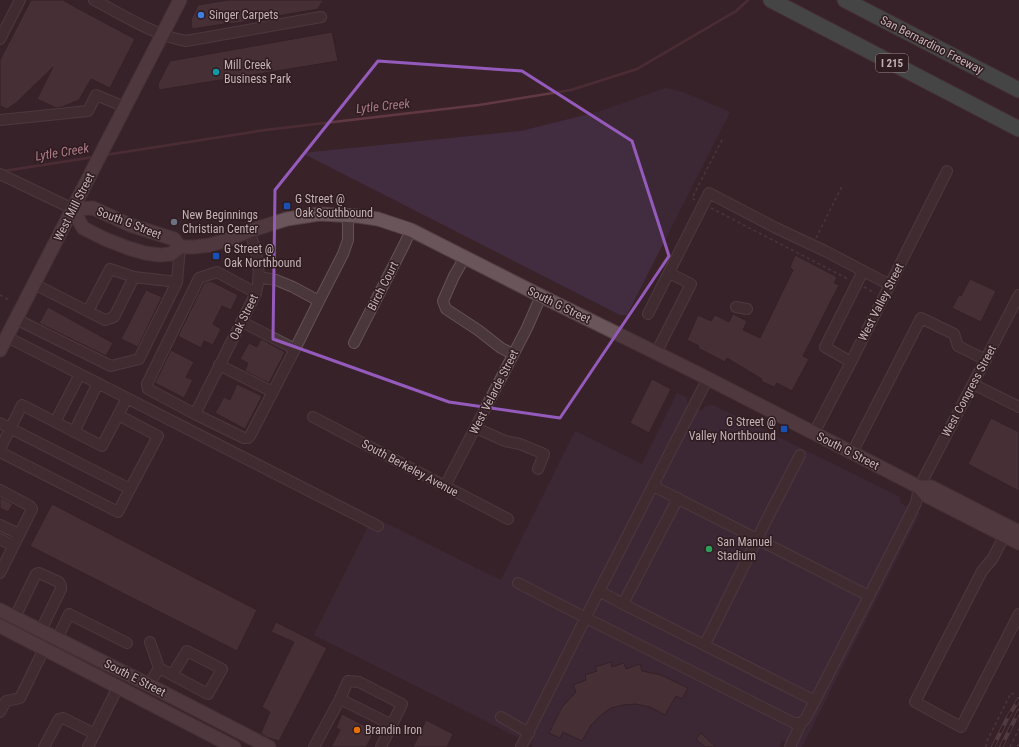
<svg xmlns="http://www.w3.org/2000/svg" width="1019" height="747" font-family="'Roboto Condensed',sans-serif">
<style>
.green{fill:#422d40}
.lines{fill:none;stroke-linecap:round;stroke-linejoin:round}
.stream{stroke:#623943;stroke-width:2.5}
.building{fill:#593f46;stroke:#301e22}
.minor-casing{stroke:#645256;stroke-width:12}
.major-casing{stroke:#534044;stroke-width:15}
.highway-casing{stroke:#513f43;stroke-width:17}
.path{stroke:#5e4a58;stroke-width:1.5;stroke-dasharray:3 3;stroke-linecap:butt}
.minor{stroke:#4a373b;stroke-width:10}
.major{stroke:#6a555a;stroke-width:13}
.highway{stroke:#546f69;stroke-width:15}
.rail-casing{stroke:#70595e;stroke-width:4}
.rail{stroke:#2e1c20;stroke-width:2.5;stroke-dasharray:8;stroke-linecap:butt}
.marked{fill:none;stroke:#955bbc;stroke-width:3;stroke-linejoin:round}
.shop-dot{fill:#3f7fe0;stroke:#2e1c20;stroke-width:1.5}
.culture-dot{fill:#0f9aa8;stroke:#2e1c20;stroke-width:1.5}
.transit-dot{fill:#1a4fb4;stroke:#2e1c20;stroke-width:1.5}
.worship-dot{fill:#6b7280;stroke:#2e1c20;stroke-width:1.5}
.leisure-dot{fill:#2e9e5b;stroke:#2e1c20;stroke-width:1.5}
.food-dot{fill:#e8710a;stroke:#2e1c20;stroke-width:1.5}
.labels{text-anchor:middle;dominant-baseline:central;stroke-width:3;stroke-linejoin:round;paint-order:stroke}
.shield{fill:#2e1c20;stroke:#988589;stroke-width:1}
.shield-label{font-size:11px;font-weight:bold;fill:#c6b2b6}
.poi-label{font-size:12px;fill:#c6b2b6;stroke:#2e1c20;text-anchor:start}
.street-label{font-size:12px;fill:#c6b2b6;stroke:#2e1c20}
.water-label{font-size:13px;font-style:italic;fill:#ac7b87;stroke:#2e1c20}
</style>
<rect width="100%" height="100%" fill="#392329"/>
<path class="green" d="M665 88 683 92 730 112 627 315H620L302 153 521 131 601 111Z
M677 393 687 398V404L702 411 705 406 713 405 900 497V503L920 513 802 747H798L781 740 780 747H532L533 745 314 635 373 517 501 580 575 431 642 464Z"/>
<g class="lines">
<path class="stream" d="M105 155 265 130 479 105 571 90 637 69 736 11 748 0
M4 171 94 157"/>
</g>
<path class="building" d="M31 0H63L75 7 135 39 110 88 91 79 79 100 62 107 56 108 37 99 53 67 16 103 7 109 0 106V60Z
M228 0H323L318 9 231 24V23L192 29 191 20 198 5Z
M332 32 338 61 159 90 158 84 170 61Z
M795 255 837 277 834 283 839 285 803 356 809 359 792 391 777 383 774 387 761 381 762 379 727 358 725 362 698 348 699 346 687 340 698 315 711 321 715 315 729 322 733 314 747 321 743 330 760 338 793 270 790 267Z
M970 279 996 291 981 322 952 308 959 295 961 296Z
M211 281 238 295 231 310 222 306 213 324 221 329 213 345 204 341 201 348 178 336 204 283Z
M146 290 162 297 138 347 121 339Z
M48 307 113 343 106 356 39 323Z
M261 339 285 352 269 383 245 371 248 363 240 359 249 343 257 347Z
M171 350 194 362 186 377 193 380 184 398 155 383Z
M652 379 671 389 649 433 630 423Z
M237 384 262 396 245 429 215 413 224 397 230 400Z
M991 418 1019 432V491L968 464Z
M0 497 13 504 8 512 0 508Z
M52 504 257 610 237 651 30 546Z
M276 622 327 648 279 741 266 737 261 733 270 712 262 707 294 642 271 632Z
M611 662 612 667 624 663 626 669 640 664 642 671 661 675 688 688 682 699 676 696 665 715 650 707 636 704 623 705 611 708 600 716 591 725 582 741 563 732 560 738 549 733 562 707 576 692 573 685 586 680 585 675 597 671 595 667Z
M342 714 375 731 366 747H331L340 730 336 728Z
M426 720 453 734 447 747H413Z
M701 733 716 747H705L696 739Z"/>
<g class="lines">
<defs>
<path id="minor" d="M94 0C123 15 153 35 186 41L321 17
M0 39 20 0
M0 120 88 111 96 95 125 107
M0 174 73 209
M249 231C257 251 262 271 256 293L195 414 244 438H248L250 436 295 349
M465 257 454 276 443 301 446 309 478 330 501 348 513 354
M259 277 276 280 293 287 319 301 343 254 348 240V215
M34 284 105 320 114 317 134 277 177 282 180 247
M736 307 747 309
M88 311 110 269 134 277
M648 314 709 193 776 228 825 251 890 285
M16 319 111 366 139 359 177 282
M242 322 295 349 319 301
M7 337 378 526
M354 343 404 245 411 230
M656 353 691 284 669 273
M851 362 825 347 863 271
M219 365 273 392
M973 384 1019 407
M195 414 148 389 147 384 199 278 217 272 256 293
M118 415 158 436 130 489
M313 417 508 519
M55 422 80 374
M0 423 130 489 118 512 0 452
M476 428 505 441 520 444 544 454 538 469
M74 432 98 383
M814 433 851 362 947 171
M0 449 22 405 102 446 127 398
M852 453 921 318 954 334 958 346 986 360
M445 486 527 328 541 296
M653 486 869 596
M0 490 30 506 32 509 0 573
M678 498 623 604 815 701
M0 525 19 534
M1007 530 993 558 982 571 915 702 961 727 1019 614
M0 539 13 546
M518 583 586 618 794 723H801L806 718 869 596 916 503 919 487 926 474 1019 295
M599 591 623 604
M15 617 36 574 39 573 59 582 61 586V589L41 630
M57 639 69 614 127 643
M150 642 159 668 208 694 222 669 187 651 172 675
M705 644 768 517 800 455
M149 685 159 668
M340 699 348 681 359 682 402 704 381 747
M0 712 6 701 20 698 44 649
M501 717 529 733
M44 747 59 719 63 718 95 734
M88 747 118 687
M314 747 340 699 392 725
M521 747 599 591 708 378
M790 747 801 723"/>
<path id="major" d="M73 209 83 228 105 239 128 248 145 253 160 255 171 254 180 247H194L210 245 227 240 249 231 287 219 319 214 358 216 378 219 411 230 541 296 695 372 919 487 927 496 1019 543
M73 209 93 208 130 225 174 239 180 247
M0 350 180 0
M919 487H931L1019 532
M0 610 149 685 269 747
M0 626 234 747"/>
<path id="highway" d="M771 0 1019 129
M845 0 1019 90"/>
</defs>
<use href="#minor" class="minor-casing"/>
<use href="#major" class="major-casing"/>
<use href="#highway" class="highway-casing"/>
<path class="path" d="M695 200 692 198 723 138
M711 208 848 279
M816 238 842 186
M864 287 875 293
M0 295 9 300
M986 747 987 741 1011 693 1015 695
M1010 747 1019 729"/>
<use href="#minor" class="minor"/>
<use href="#major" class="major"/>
<use href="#highway" class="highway"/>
<defs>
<path id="rail" d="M993 747 1008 717 1019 699
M1001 747 1019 711
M1019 747V746"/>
</defs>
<use href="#rail" class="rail-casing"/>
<use href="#rail" class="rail"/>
</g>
<path d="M0 0H1019V747H0ZM378 61 522 71 632 141 669 256 560 418 449 402 273 339 275 190Z" fill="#392329" fill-opacity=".55" fill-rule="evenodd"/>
<path class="marked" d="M378 61 522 71 632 141 669 256 560 418 449 402 273 339 275 190Z"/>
<circle class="shop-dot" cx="201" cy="15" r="4"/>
<circle class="culture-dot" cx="216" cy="72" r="4"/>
<g class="transit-dot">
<rect x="283" y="202" width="8" height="8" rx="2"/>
<rect x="212" y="252" width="8" height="8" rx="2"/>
<rect x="780" y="425" width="8" height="8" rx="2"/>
</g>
<circle class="worship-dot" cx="174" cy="222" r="4"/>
<circle class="leisure-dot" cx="709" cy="549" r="4"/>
<circle class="food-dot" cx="357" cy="730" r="4"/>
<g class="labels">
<rect class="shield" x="876" y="54" width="32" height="18" rx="3"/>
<g class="shield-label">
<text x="892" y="63">I 215</text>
</g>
<g class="poi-label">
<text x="209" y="15">Singer Carpets</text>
<text x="224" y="65">Mill Creek<tspan x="224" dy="14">Business Park</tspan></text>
<text x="295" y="199">G Street @<tspan x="295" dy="14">Oak Southbound</tspan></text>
<text x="182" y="215">New Beginnings<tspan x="182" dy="14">Christian Center</tspan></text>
<text x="224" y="249">G Street @<tspan x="224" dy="14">Oak Northbound</tspan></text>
<text x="776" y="422" text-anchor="end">G Street @<tspan x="776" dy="14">Valley Northbound</tspan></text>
<text x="717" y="542">San Manuel<tspan x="717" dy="14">Stadium</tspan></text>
<text x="365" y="730">Brandin Iron</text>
</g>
<g class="street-label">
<text transform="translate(932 45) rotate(27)">San Bernardino Freeway</text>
<text transform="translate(74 207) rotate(-63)">West Mill Street</text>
<text transform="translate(129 223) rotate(21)">South G Street</text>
<text transform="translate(383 286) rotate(-63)">Birch Court</text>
<text transform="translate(881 302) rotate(-63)">West Valley Street</text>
<text transform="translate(559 305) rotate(26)">South G Street</text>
<text transform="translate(244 317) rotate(-64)">Oak Street</text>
<text transform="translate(969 391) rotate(-62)">West Congress Street</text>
<text transform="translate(494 392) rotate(-63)">West Velarde Street</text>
<text transform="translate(848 451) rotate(27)">South G Street</text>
<text transform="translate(410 468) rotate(28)">South Berkeley Avenue</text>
<text transform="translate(135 678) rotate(27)">South E Street</text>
</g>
<g class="water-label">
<text transform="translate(383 106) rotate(-6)">Lytle Creek</text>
<text transform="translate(62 152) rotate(-9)">Lytle Creek</text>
</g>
</g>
</svg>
